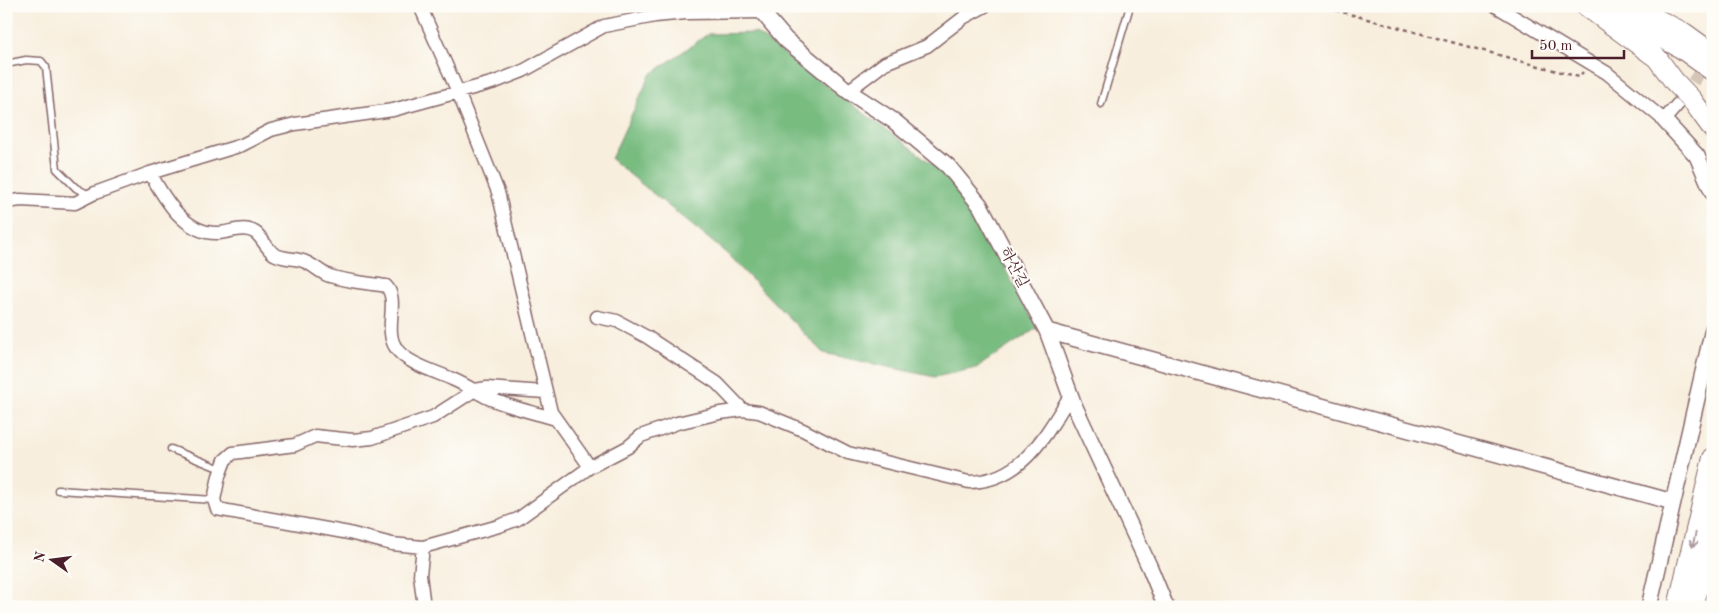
<svg xmlns="http://www.w3.org/2000/svg" width="1719" height="613" font-family="'Old Standard TT','Noto Serif KR',serif">
<style>
.forest{fill:#78bc80;stroke:#616e56}
.lines{fill:none;stroke-linecap:round;stroke-linejoin:round}
.minor-tunnel{stroke:#d5c5b9;stroke-width:12;stroke-dasharray:12 6;stroke-linecap:butt}
.service-casing{stroke:#876769;stroke-width:9}
.minor-casing{stroke:#876769;stroke-width:15}
.tertiary-casing{stroke:#876769;stroke-width:18}
.trunk-casing{stroke:#876769;stroke-width:22}
.path{stroke:#876769;stroke-width:2.5;stroke-dasharray:4 4;stroke-linecap:butt}
.service{stroke:#fff;stroke-width:6}
.minor{stroke:#fff;stroke-width:12}
.tertiary{stroke:#fff;stroke-width:15}
.trunk{stroke:#fff;stroke-width:20}
.trunk-bridge-casing{stroke:#876769;stroke-width:22;stroke-linecap:butt}
.trunk-bridge{stroke:#fff;stroke-width:20}
.oneway{stroke:#ae9aa0}
.labels{text-anchor:middle;dominant-baseline:central;stroke-width:4.5;stroke-linejoin:round;paint-order:stroke}
.street-label{font-size:15px;fill:#4a1f2b;stroke:#fdfcf7}
</style>
<rect width="100%" height="100%" fill="#fdfcf7"/>
<filter id="ink" filterUnits="userSpaceOnUse"><feTurbulence type="fractalNoise" baseFrequency=".02" numOctaves="2"/><feDisplacementMap in="SourceGraphic" scale="10" xChannelSelector="R" yChannelSelector="G"/><feConvolveMatrix kernelMatrix="1 2 1 2 8 2 1 2 1" color-interpolation-filters="sRGB"/></filter>
<filter id="wash" filterUnits="userSpaceOnUse"><feTurbulence type="fractalNoise" baseFrequency=".0096" numOctaves="4" result="noise"/><feDisplacementMap in="SourceGraphic" scale="20" xChannelSelector="R" yChannelSelector="G"/><feGaussianBlur stdDeviation="1.12" result="paint"/><feColorMatrix in="noise" values="0 0 0 0 0 0 0 0 0 0 0 0 0 0 0 0 0 1.4 0 .05"/><feComposite in="paint" operator="in"/></filter>
<g filter="url(#wash)">
<rect width="100%" height="100%" fill="#f8eedd"/>
<path class="forest" d="M756 33 946 174 991 243 1037 328 976 368 935 377 823 353 726 253 611 159 650 75 708 34Z"/>
</g>
<g filter="url(#ink)">
<g class="lines">
<path class="minor-tunnel" d="M1683 97 1708 60"/>
<defs>
<path id="service" d="M6 64 26 60 41 61 46 67 57 169 76 188 89 195
M1101 104 1130 6
M171 449 221 469
M58 490 214 500"/>
<path id="minor" d="M420 6 458 92 498 192 551 412 590 467
M1496 6 1607 73 1664 120 1678 104
M848 91 885 63 927 46 963 18 985 6
M6 202 21 200 75 203 95 193 150 173
M597 317 617 321 647 337 717 383 743 410
M556 419C532 412 508 407 486 397 475 391 464 384 452 379 437 372 405 363 396 348 383 330 400 300 386 286 368 283 348 282 330 276 320 273 313 264 303 261 294 258 282 259 274 254 266 248 263 239 256 233 245 225 231 232 219 233 185 235 164 198 150 173L242 145 271 130 295 124 393 110 495 82 523 71 604 26 655 16 686 13 762 12
M423 547 392 544 349 533 217 509 214 500 219 476 225 460 233 453 295 445 315 436 353 440 372 438 433 417 475 390 487 388 545 392
M424 607 420 575 423 547 499 526 518 519 590 467 628 447 641 436 677 423 720 413 743 410 759 412 803 430 848 453 969 482C1022 481 1045 436 1070 396"/>
<path id="tertiary" d="M757 6 786 40 848 91 894 121 948 166 980 205 1047 331 1074 405 1150 568 1166 607
M1664 120 1697 156 1713 193
M1047 331 1673 502
M1649 607 1713 329"/>
<path id="trunk" d="M1586 6 1657 58 1674 81
M1605 6 1681 48 1713 71
M1646 14 1684 33 1709 51
M1692 100 1713 129
M1678 607 1713 458
M1693 607 1713 528"/>
</defs>
<use href="#service" class="service-casing"/>
<use href="#minor" class="minor-casing"/>
<use href="#tertiary" class="tertiary-casing"/>
<use href="#trunk" class="trunk-casing"/>
<path class="path" d="M1320 6 1579 77 1583 72"/>
<use href="#service" class="service"/>
<use href="#minor" class="minor"/>
<use href="#tertiary" class="tertiary"/>
<use href="#trunk" class="trunk"/>
<defs>
<path id="trunk-bridge" d="M1674 81 1692 100"/>
</defs>
<use href="#trunk-bridge" class="trunk-bridge-casing"/>
<use href="#trunk-bridge" class="trunk-bridge"/>
</g>
<defs><path id="oneway-shaft" d="M-6 0H5M1.5-3L5.5 0L1.5 3" fill="none" stroke-width="1.6" stroke-linecap="round" stroke-linejoin="round" transform="scale(1.25)"/></defs>
<use class="oneway" href="#oneway-shaft" transform="translate(1694 540) rotate(103)"/>
</g>
<g class="labels">
<g class="street-label">
<text transform="translate(1013 268) rotate(62)">하산길</text>
</g>
</g>
<rect width="1719" height="613" fill="none" stroke="#fdfcf7" stroke-width="25"/>
<g transform="translate(52 560) rotate(284)" stroke="#fdfcf7" stroke-width="4" paint-order="stroke">
<path d="M0-4L9 19L0 12L-9 19Z" fill="#4a1f2b"/>
<text y="-8" font-size="14" font-weight="bold" text-anchor="middle" fill="#4a1f2b">N</text>
</g>
<path d="M1532 50v8h92v-8" fill="none" stroke="#4a1f2b" stroke-width="2.5"/>
<text x="1539" y="50" font-size="15" fill="#4a1f2b" stroke="#fdfcf7" stroke-width="4" paint-order="stroke">50 m</text>
</svg>
